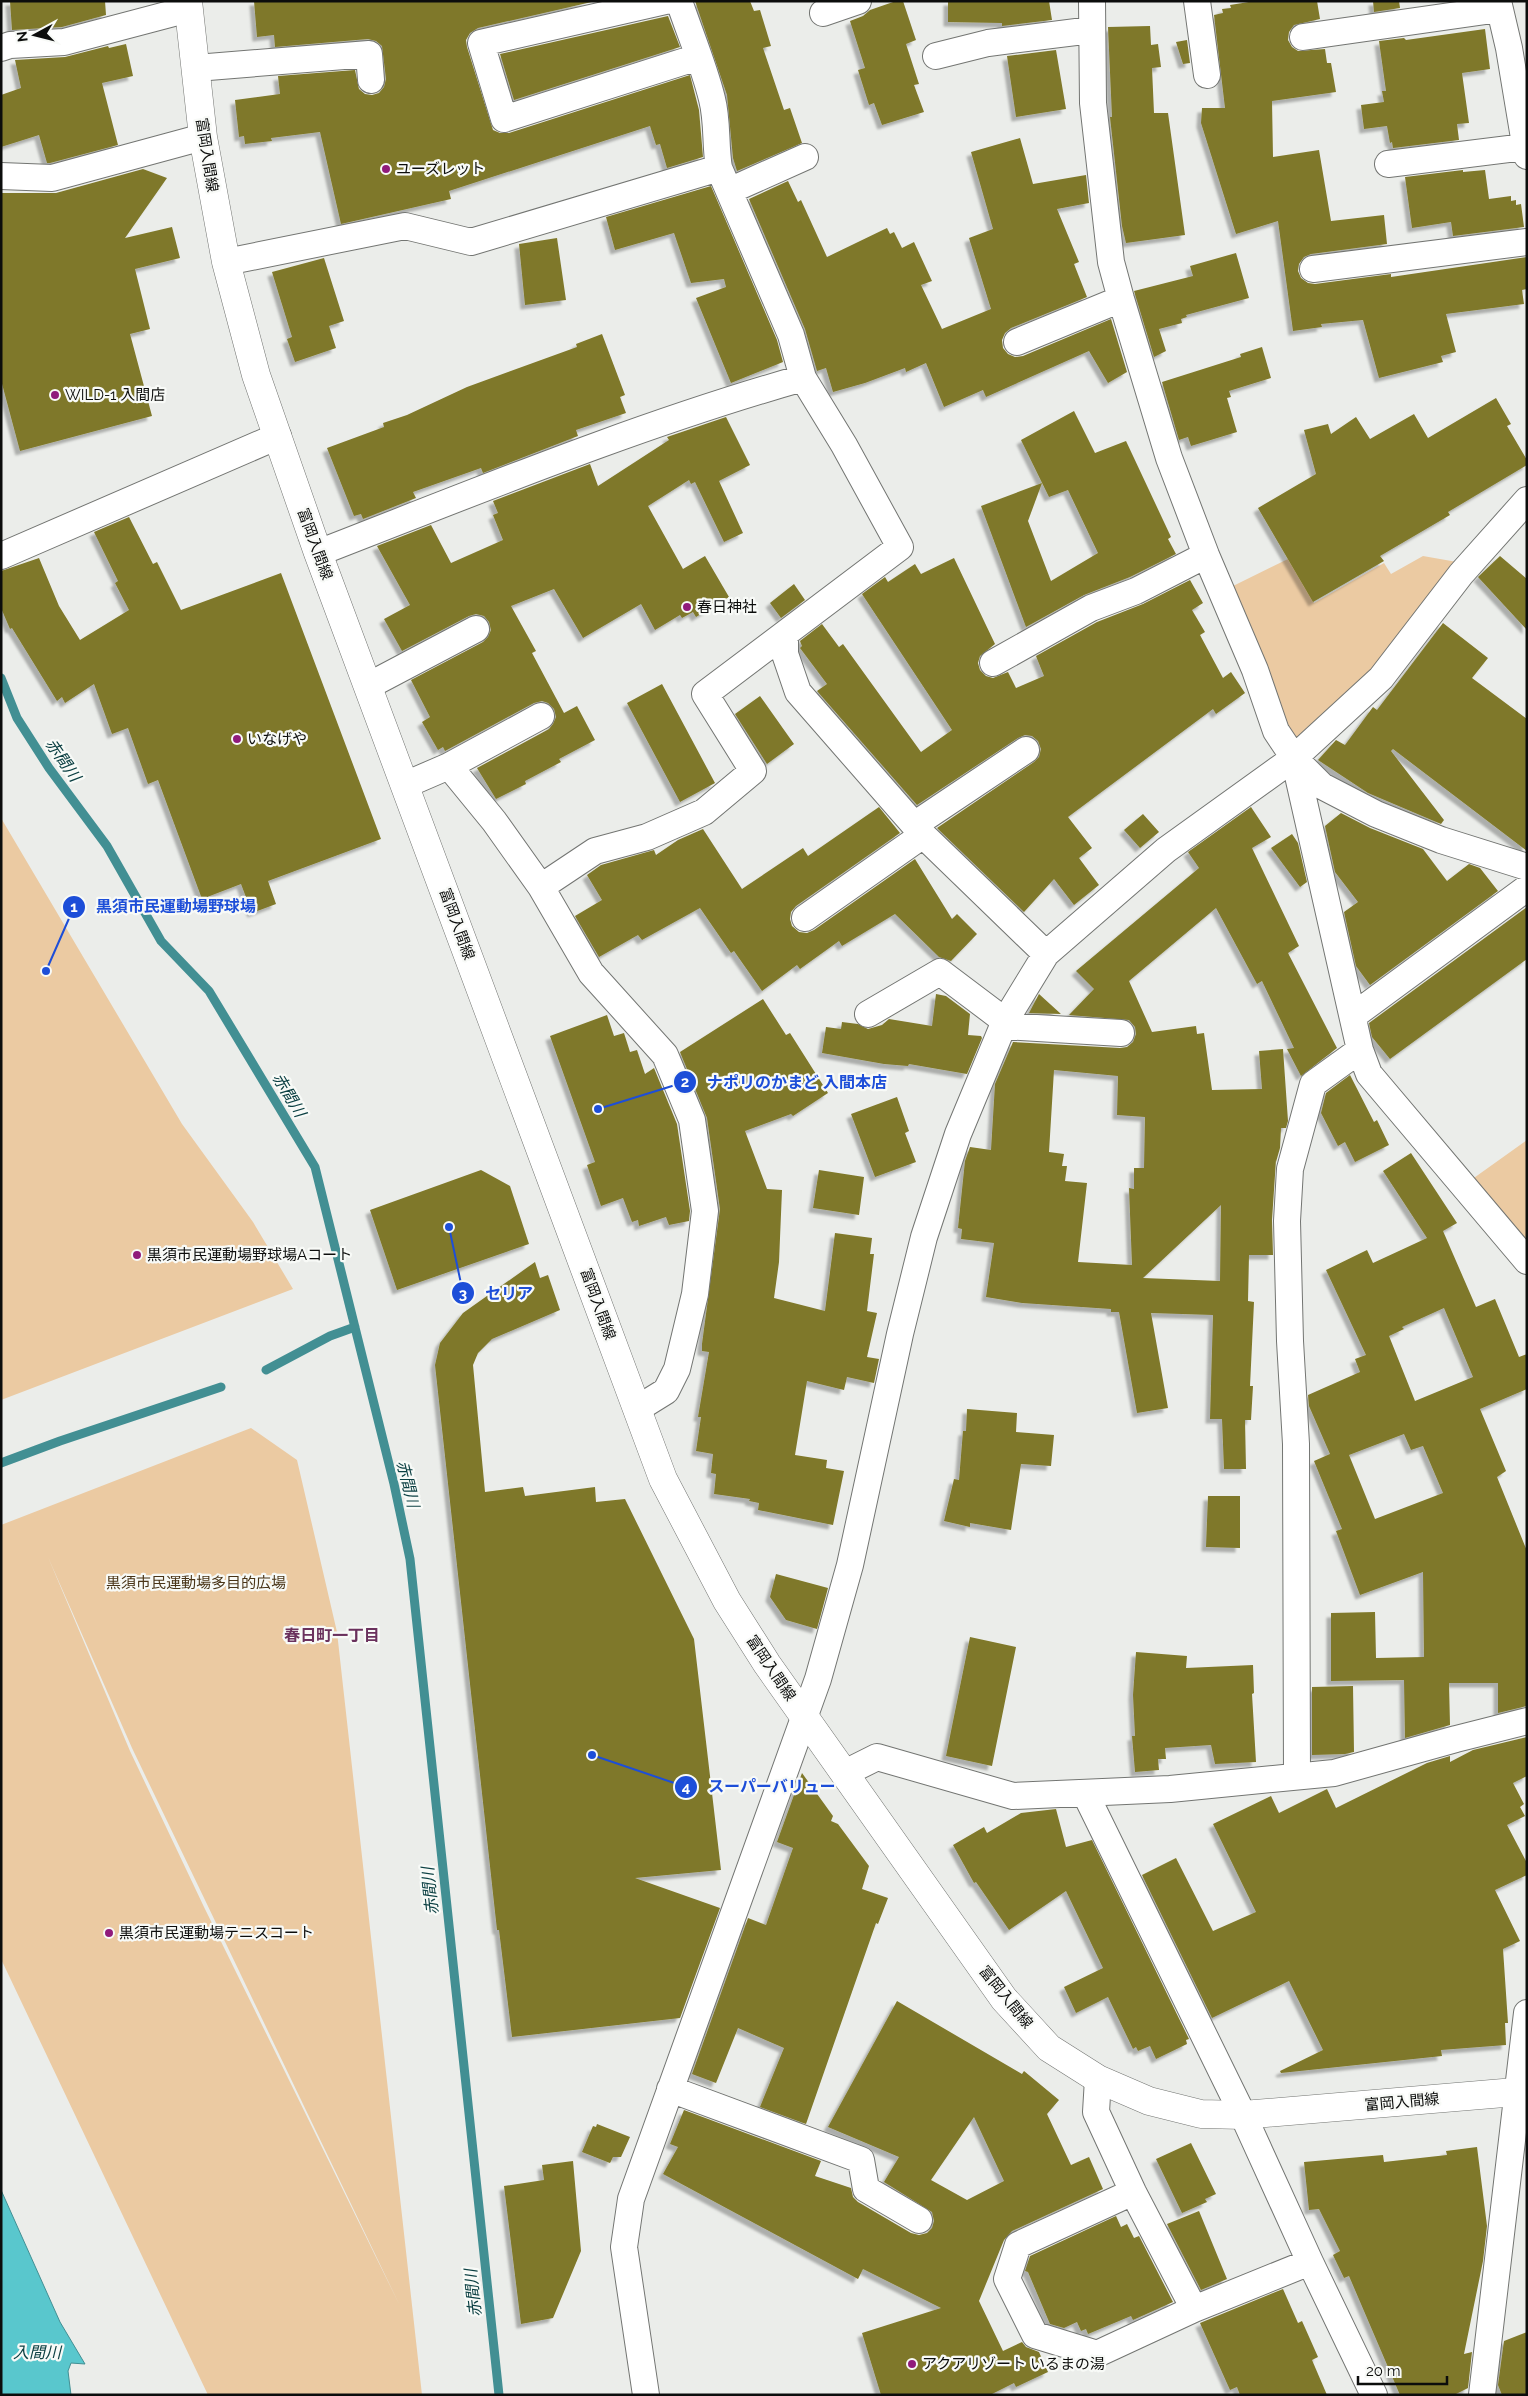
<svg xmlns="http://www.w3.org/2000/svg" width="1528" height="2396" font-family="Raleway,'Noto Sans JP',sans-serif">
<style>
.green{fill:#ebcaa2;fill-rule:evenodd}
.water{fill:#59c7cd;stroke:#428f93}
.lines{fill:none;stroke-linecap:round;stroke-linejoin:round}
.stream{stroke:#428f93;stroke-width:9}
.building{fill:#7f7829;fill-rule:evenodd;filter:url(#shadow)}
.street-casing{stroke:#737572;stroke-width:28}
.secondary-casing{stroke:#737572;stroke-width:29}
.street{stroke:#fff;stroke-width:26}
.secondary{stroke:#fff;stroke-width:28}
.poi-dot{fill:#901b7b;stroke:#f8faf7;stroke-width:2}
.labels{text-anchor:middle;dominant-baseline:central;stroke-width:4.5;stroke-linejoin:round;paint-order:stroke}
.street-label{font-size:15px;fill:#0c0d0c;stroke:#f8faf7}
.poi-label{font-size:15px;fill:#0c0d0c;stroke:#f8faf7;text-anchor:start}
.park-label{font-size:15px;fill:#493417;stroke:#f8faf7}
.water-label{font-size:16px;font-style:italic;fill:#0c4043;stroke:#f8faf7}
.neighbourhood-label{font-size:16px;font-weight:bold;fill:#6a315d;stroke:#f8faf7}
.leader{fill:none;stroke:#1d4ed8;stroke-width:2}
.callout-dot{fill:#1d4ed8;stroke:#f8faf7;stroke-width:2}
.mark-label{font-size:15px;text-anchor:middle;font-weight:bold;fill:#fff}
.callout-label{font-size:16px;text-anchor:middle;font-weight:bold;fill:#1d4ed8;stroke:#f8faf7;stroke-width:4.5;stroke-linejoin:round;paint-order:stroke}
</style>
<defs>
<filter id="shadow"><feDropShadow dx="-4.5" dy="4.5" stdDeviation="1" flood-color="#0004"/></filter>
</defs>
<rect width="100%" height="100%" fill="#ebedea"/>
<path class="green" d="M1423 556 1457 562 1378 667 1299 738H1290L1231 587 1288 559 1314 603 1384 563 1391 574Z
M1 818 182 1124 253 1222 293 1289 1 1400Z
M1527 1140V1249L1471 1180Z
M251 1428 297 1460 337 1632 422 2395H208L1 1959V1525ZM48 1557 132 1748 400 2306 204 1907 130 1751Z"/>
<path class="water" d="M1 2190 60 2322 85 2364 71 2363 68 2371 71 2395H1Z"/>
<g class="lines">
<path class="stream" d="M1 678 17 718 49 768 107 846 161 941 209 991 315 1167 394 1484 410 1559 499 2395
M266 1370 330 1336 355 1327
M1 1463 60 1441 221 1387"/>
</g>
<path class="building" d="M10 1H105L106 15 62 27 12 30Z
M254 1H596L478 28 470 33 466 40 467 47 493 130 500 133H509L690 75 699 110 703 157 667 168 660 144 656 145 650 126 449 191 451 199 341 224 320 132 271 138 272 141 245 144 244 136 239 137 235 100 280 94 278 76 355 70 359 89 365 94 372 95 379 93 384 87 386 79 382 46 376 41 368 39 275 47 274 35 257 37Z
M695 1H750L754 11 760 10 771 46 763 48 784 110 790 108 802 143 737 171 733 158 727 95Z
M896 1H903L916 40 906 44 919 84 914 85 924 112 882 125 874 103 869 105 858 70 865 68 850 21 863 16 870 10Z
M948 1H1049L1052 20 1002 26V23L948 22Z
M1255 1H1317L1320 19 1294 25 1289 32 1288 40 1292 47 1298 51 1325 49 1327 63H1331L1336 92 1272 101 1273 157 1319 150 1331 221 1384 215 1387 244 1311 254 1304 257 1299 264 1298 271 1301 278 1308 283 1315 284 1391 274V277L1527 257V289L1522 290 1524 304 1446 314 1456 352 1441 356 1443 362 1379 378 1363 320 1321 324 1322 327 1293 331 1278 221 1236 234 1201 123 1202 108H1225L1214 15 1223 13 1222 9 1231 8 1230 5Z
M1373 1H1399L1400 8 1374 12Z
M668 16 680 47 514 100 500 54Z
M1150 26 1151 45 1158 44 1161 67 1152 68 1154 113H1168L1185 235 1126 243 1122 226 1110 117H1112L1108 27Z
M1485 29 1490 69 1462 73 1469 123 1457 124 1459 140 1393 148 1392 142 1390 143 1387 126 1364 129 1361 105 1384 102 1382 91H1386L1379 41 1404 38 1406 40Z
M1187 40 1190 63 1183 64 1176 42Z
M126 44 133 76 102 83 118 145 50 163H47L39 135 1 147V95L21 88 15 60 65 57 108 46 109 48Z
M1056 50 1066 109 1016 117 1007 56Z
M1020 138 1033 184 1086 175 1089 203 1057 209 1079 262 1074 264 1087 297 1011 328 1005 333 1002 340 1003 348 1008 354 1015 357 1023 356 1111 319 1127 372 1108 383 1089 351 986 397 983 390 944 407 926 363 906 372 905 368 865 383 833 392 826 368 817 371 805 329 749 199 788 181 798 202 801 200 827 257 887 228 890 234 894 232 902 248 914 242 932 281 921 285 942 329 991 309 969 238 993 229 971 152Z
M143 169 167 178 125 238 172 227 180 258 135 269 150 329 130 334 152 416 20 451 1 380V193H56Z
M1463 170V172L1485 170 1489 199 1511 196V201L1516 200V205L1521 204 1524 227 1453 236 1451 222 1412 228 1405 177Z
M711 186 777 340 783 362 731 383 696 298 726 287 724 279 691 283 674 233 615 250 606 217Z
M557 238 566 300 525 305 519 244Z
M1236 253 1249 298 1186 315 1187 317 1181 319 1182 323 1159 329 1166 351 1154 357 1134 291 1193 276 1190 266Z
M324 258 344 321 329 326 336 348 295 362 287 339 292 337 272 272Z
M602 334 625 395 620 397 626 413 576 430 578 436 483 473 481 468 413 492 416 498 363 519 361 514 354 516 327 448 384 427 383 423 407 415 467 387 577 347 576 344Z
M1262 347 1271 378 1229 391 1231 397 1227 398 1237 432 1191 446 1188 437 1179 440 1162 382 1241 357 1240 354Z
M1496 398 1511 424 1507 426 1527 460V465L1448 512 1450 515 1380 556 1384 561 1313 602 1258 508 1316 474 1304 430 1328 424 1331 434 1356 417 1370 439 1414 414 1428 438Z
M1074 411 1095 453 1126 441 1171 537 1168 539 1176 554 1130 577 1084 595 1026 627 981 506 1042 483 1028 521 1051 581 1098 553 1068 490 1049 497 1021 440Z
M726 417 750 465 719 481 743 533 724 542 695 482 691 484 689 480 648 506 683 569 705 556 729 597 696 617 693 612 682 618 680 615 655 630 641 604 583 638 554 589 511 606 536 651 532 653 564 713 577 706 595 740 559 759 561 762 525 781 526 784 496 799 477 768 549 729 553 724 556 717 554 709 548 703 542 701 534 703 445 751 443 747 438 750 422 722 430 717 411 680 483 642 488 637 491 630 489 622 484 616 476 614 469 616 402 651 384 619 410 605 377 546 431 525 451 563 503 540 493 515 498 513 493 501 590 464 598 486 669 440 667 437Z
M129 517 153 564 157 562 181 610 281 573 381 839 268 881 276 904 252 913 241 884 202 899 158 780 148 784 128 728 112 734 94 684 65 703 62 697 57 701 12 628 10 629 1 608V571L39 558 59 606 80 640 129 610 115 583 118 581 94 532Z
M1500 556 1527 579V630L1478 577Z
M954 558 995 644 980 656 978 663 980 670 986 676 993 678 1008 672 1016 688 1044 676 1036 656 1097 622 1143 604 1190 580 1203 603 1192 610 1205 632 1200 635 1223 678 1231 672 1245 693 1216 714 1213 709 1068 817 1092 848 1079 858 1099 885 1074 905 1054 879 1024 912 937 828 1034 762 1039 757 1041 749 1038 741 1032 736 1025 735 1018 738 917 805 817 691 827 684 800 648 802 646 800 641 822 624 839 647 843 644 921 752 952 730 862 594 885 577 888 582 915 564 921 574Z
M794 584 805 600 781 618 770 603Z
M1443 623 1488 658 1472 678 1527 719V851L1393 749 1391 751 1444 820 1441 824 1368 793 1318 760 1336 740 1345 745 1373 707 1377 710Z
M662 684 715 783 680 802 627 703Z
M760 696 794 744 767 764 735 714Z
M879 807 900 833 796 906 791 912 790 919 792 926 799 932 807 933 814 930 915 859 952 919 957 914 977 934 951 961 939 957 895 914 842 946 839 941 800 969 797 965 762 991 734 951 731 953 700 908 642 940 638 935 599 957 575 916 602 900 587 875 601 865 654 850 656 855 678 840 703 829 742 889 803 848 808 856Z
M1251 807 1271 837 1252 848 1299 946 1288 953 1337 1048 1301 1076 1287 1049 1294 1048 1262 981 1257 984 1216 908 1129 981 1152 1032 1196 1026 1197 1034 1204 1033 1212 1090 1262 1089 1259 1051 1283 1049 1288 1121 1286 1128H1281L1280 1148 1276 1162V1160L1272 1220 1273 1255H1249L1248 1301 1254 1302 1250 1386H1253L1251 1420H1245L1246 1469H1224L1222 1419H1210L1213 1315 1151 1313 1168 1408 1137 1413 1119 1312H1111V1309L1022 1303 986 1297 994 1243 961 1239 962 1229 958 1228 965 1161 970 1147 991 1150 995 1084 1013 1042 1120 1048 1127 1047 1133 1042 1136 1034 1135 1027 1129 1020 1069 1015 1094 989 1076 971 1199 868 1188 852ZM1054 1070 1118 1076 1117 1115 1145 1117 1144 1168H1134V1189L1129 1188 1132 1265 1078 1262 1087 1183 1065 1181 1067 1166H1062L1064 1154 1049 1152ZM1221 1205 1220 1281 1143 1278Z
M1341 813 1370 828 1423 849 1447 881 1469 864 1480 868 1498 891 1370 985 1356 966 1344 912 1358 902 1335 872 1325 826Z
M1143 814 1159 832 1140 848 1124 830Z
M1292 834 1298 843 1307 882 1300 887 1271 848Z
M1527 907V959L1390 1059 1372 1037 1369 1023Z
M936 994 946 996 970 1014 968 1035 981 1036 982 1038 967 1074 909 1064 908 1066 884 1064 822 1053 826 1027 841 1029 842 1022 858 1024 868 1029 882 1025 889 1019 932 1026Z
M1039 994 1061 1014 1029 1013Z
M763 999 786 1035 790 1033 828 1093 793 1116 791 1114 745 1131 767 1189 782 1190 779 1262 774 1298 825 1311 835 1233 872 1238 870 1254H874L867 1311 877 1313 867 1357 879 1359 874 1383 847 1377 844 1390 807 1381 795 1455 827 1460 826 1468 844 1471 833 1525 758 1510 759 1503 749 1501 750 1499 714 1494 716 1474 711 1473 713 1454 696 1451 701 1417H698L709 1352 702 1351V1344L720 1209 707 1118 680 1052Z
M607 1015 614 1036 624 1033 630 1052 637 1050 645 1074 654 1068 677 1124 690 1211 689 1221 669 1225 666 1217 639 1226 638 1220 632 1222 623 1198 601 1206 587 1165 595 1162 550 1036Z
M1350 1075 1374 1122 1377 1120 1389 1145 1355 1162 1345 1142 1338 1146 1321 1113 1326 1093Z
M897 1097 909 1131 905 1133 916 1162 875 1177 851 1114Z
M1411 1153 1457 1223 1443 1231 1476 1307 1495 1299 1519 1357 1527 1354V1389L1480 1409 1506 1471 1497 1477 1527 1551V1706L1498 1713V1683H1449L1450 1725 1405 1738 1404 1680 1331 1681V1613L1375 1612 1376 1658 1424 1657 1423 1572 1360 1595 1336 1531 1342 1529 1314 1461 1330 1454 1309 1406 1308 1395 1360 1372 1355 1359 1366 1355 1326 1270 1367 1250 1373 1263 1427 1238 1383 1171ZM1444 1308 1473 1377 1415 1401 1389 1336 1404 1329 1402 1327ZM1404 1434 1411 1450 1423 1446 1443 1493 1375 1519 1349 1455Z
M481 1170 510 1186 529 1244 397 1290 370 1210Z
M819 1170 864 1177 859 1215 813 1208Z
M535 1262 540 1278 548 1275 560 1310 492 1339 478 1353 473 1365 485 1492 523 1487 525 1496 595 1487 596 1502 625 1499 694 1639 721 1870 635 1878 720 1908 680 2018 512 2037 499 1930H497L435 1365 440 1343 463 1313Z
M967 1409 1017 1413 1016 1432 1054 1435 1051 1466 1021 1464 1011 1530 970 1523V1527L944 1521 954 1479 959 1480 963 1431H966Z
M1208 1496H1240V1548L1206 1547Z
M776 1574 828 1588 817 1629 786 1620 770 1597Z
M970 1637 1016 1647 992 1766 946 1756Z
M1136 1652 1187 1656 1186 1668 1253 1665 1254 1693 1252 1694 1256 1762 1215 1764 1211 1745 1165 1748 1166 1759H1158L1159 1770 1135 1772 1132 1736H1135L1133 1695Z
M1353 1686 1354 1752 1345 1754 1312 1755V1687Z
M1527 1737V1776L1513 1783 1524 1804 1520 1807 1525 1816 1507 1825 1527 1863V1875L1495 1890 1520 1941 1503 1949 1508 2023H1505L1506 2045 1441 2050 1442 2056 1281 2073 1280 2071 1323 2050 1289 1981 1212 2018 1142 1875 1176 1858 1213 1931 1256 1912 1213 1824 1271 1796 1279 1813 1327 1789 1336 1808 1427 1763 1450 1756V1762L1473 1750Z
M802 1773 833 1816 831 1821 838 1824 869 1866 862 1889 888 1898 878 1924 876 1923 806 2124 760 2107 784 2048 738 2028 716 2083 692 2074 748 1918 766 1925 793 1848 777 1842Z
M1056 1809 1066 1847 1092 1840 1189 2039 1186 2040 1187 2044 1156 2059 1150 2046 1138 2051 1136 2047 1133 2049 1108 1997 1076 2013 1064 1987 1103 1968 1066 1891 1009 1930 976 1882 974 1883 953 1845 984 1827 987 1833 1021 1813Z
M897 2001 1022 2074 1024 2071 1059 2100 1047 2114 1071 2165 1089 2157 1103 2189 1012 2231 1004 2240 979 2301 1003 2351 1022 2342 1026 2347 1039 2352 1048 2372 1016 2387 1014 2383 990 2395H881L862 2333 941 2308 863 2269 858 2279 663 2174 678 2147 670 2144 684 2110 821 2161 815 2176 851 2188 853 2197 858 2202 911 2233 919 2235 927 2233 932 2228 934 2221 932 2212 884 2182 899 2157 828 2127ZM974 2117 1004 2181 967 2200 931 2180Z
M597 2124 630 2137 621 2157H613L610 2163 582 2152 593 2126 596 2127Z
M1191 2143 1216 2194 1205 2199 1207 2202 1182 2213 1156 2159Z
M1477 2147 1487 2226 1483 2261 1464 2354 1472 2352 1468 2388 1454 2395H1400L1349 2276 1344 2278 1333 2255 1340 2251 1319 2209 1309 2210 1304 2162 1383 2155 1384 2162 1447 2155 1446 2151Z
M573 2161 581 2251 553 2318 521 2324 504 2186 544 2180 542 2165Z
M1199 2211 1227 2279 1201 2290 1167 2224Z
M1116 2216 1121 2227 1127 2224 1134 2238 1139 2236 1173 2302 1133 2320 1131 2316 1088 2334 1086 2329 1081 2331 1077 2322 1064 2328 1050 2324 1028 2272 1025 2271 1030 2256Z
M1283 2289 1298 2323 1302 2321 1318 2357 1312 2360 1327 2395H1240L1237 2387 1230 2390 1200 2323Z
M1527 2332V2395H1502L1498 2385 1504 2341Z"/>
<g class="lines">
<defs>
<path id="street" d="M665 1 481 43 504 119 698 57
M1092 1 1093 103 1111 262 1121 299 1169 458 1206 555 1255 670 1276 731 1294 758 1360 1050 1369 1074 1527 1261
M1197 1 1207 75
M1498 1 1509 48 1527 156
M823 13 858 1
M1303 37 1500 9
M1 48 10 45 64 42 189 9
M936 56 988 43 1092 30
M196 68 369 54 371 80
M1388 164 1525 147
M1 176 52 178 203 137
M729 191 805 157
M226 262 405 226 471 242 719 168
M1313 269 1527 242
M1017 342 1121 299
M318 553C478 491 637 425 803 378
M1 556 278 436
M785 635V654L798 692 923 835 1046 954
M993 663 1091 608 1136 591 1206 555
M368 686 476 629
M1294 758 1322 786 1376 814 1441 840 1527 867
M449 766 541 716
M405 785 449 766 494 821 541 887 591 973 665 1055 692 1120 705 1211 695 1294 677 1369 666 1391 637 1409
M914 825 1026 750
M541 887 595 851 647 837 704 812 753 771 705 694 900 547 844 445 803 378 791 335 719 168C715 145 718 122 712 99 704 66 690 34 679 1
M805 918 923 835
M868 1014 940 972 1005 1021
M1353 1016 1527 888
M1002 1026 1121 1033
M845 1773 877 1757 1013 1796 1170 1789 1334 1773 1456 1739 1527 1721
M1297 1775 1296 1444 1290 1341 1287 1221 1290 1169 1313 1084 1360 1050
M1085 1793 1243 2115 1310 2262 1374 2395
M1098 2079 1096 2112 1133 2192 1194 2309 1097 2354 1035 2335 1007 2279 1018 2245 1133 2192
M670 2089 861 2160 866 2189 919 2220
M1194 2309 1310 2262
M646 2395 624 2247 631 2199 818 1679 850 1565 900 1334 924 1237 958 1134 1005 1021 1046 954 1166 850 1294 758 1381 678 1461 574 1527 500
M1482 2395 1527 2013"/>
<path id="secondary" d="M188 1 203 137 226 262 256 375 318 553 663 1479 727 1601 767 1664 1004 1999 1049 2048 1098 2079 1149 2101 1201 2114 1243 2115 1527 2091"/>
</defs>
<use href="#street" class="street-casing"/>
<use href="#secondary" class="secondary-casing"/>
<use href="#street" class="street"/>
<use href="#secondary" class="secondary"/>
</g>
<g class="poi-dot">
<circle cx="386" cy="169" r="5"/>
<circle cx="55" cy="395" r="5"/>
<circle cx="687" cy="607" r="5"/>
<circle cx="237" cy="739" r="5"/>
<circle cx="137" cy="1255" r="5"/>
<circle cx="109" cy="1933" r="5"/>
<circle cx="912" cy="2364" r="5"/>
</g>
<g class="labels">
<g class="street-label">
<text transform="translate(207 155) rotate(81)">富岡入間線</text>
<text transform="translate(315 544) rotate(70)">富岡入間線</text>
<text transform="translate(457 924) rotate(70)">富岡入間線</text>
<text transform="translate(598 1304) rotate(70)">富岡入間線</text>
<text transform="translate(771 1668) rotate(56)">富岡入間線</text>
<text transform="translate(1006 1997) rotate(51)">富岡入間線</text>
<text transform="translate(1402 2102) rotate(-5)">富岡入間線</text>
</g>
<g class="poi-label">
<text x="396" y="169">ユーズレット</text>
<text x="65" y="395">WILD-1 入間店</text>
<text x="697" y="607">春日神社</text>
<text x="247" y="739">いなげや</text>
<text x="147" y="1255">黒須市民運動場野球場Aコート</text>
<text x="119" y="1933">黒須市民運動場テニスコート</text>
<text x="922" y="2364">アクアリゾート いるまの湯</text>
</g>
<g class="park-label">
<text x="196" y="1583">黒須市民運動場多目的広場</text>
</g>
<g class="water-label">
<text transform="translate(63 760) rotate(55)">赤間川</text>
<text transform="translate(289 1095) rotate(59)">赤間川</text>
<text transform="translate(408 1484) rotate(76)">赤間川</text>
<text transform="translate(430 1891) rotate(-96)">赤間川</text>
<text transform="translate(473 2293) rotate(-96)">赤間川</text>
<text x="37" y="2352">入間川</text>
</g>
<g class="neighbourhood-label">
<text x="332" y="1635">春日町一丁目</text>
</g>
</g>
<path class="leader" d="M46 971L74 907M598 1109L685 1082M449 1227L463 1293M592 1755L686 1787"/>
<g class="callout-dot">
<circle cx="46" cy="971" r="5"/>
<circle cx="598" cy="1109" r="5"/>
<circle cx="449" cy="1227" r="5"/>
<circle cx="592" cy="1755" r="5"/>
<circle cx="74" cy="907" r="12"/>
<circle cx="685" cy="1082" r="12"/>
<circle cx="463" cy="1293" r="12"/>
<circle cx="686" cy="1787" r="12"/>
</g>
<g class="mark-label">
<text x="74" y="912">1</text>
<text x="685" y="1087">2</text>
<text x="463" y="1299">3</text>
<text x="686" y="1792">4</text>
</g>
<g class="callout-label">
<text x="176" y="912">黒須市民運動場野球場</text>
<text x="797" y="1088">ナポリのかまど 入間本店</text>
<text x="509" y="1299">セリア</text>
<text x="772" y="1792">スーパーバリュー</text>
</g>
<rect width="1528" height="2396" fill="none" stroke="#0c0d0c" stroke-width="5"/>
<g transform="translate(35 35) rotate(263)" stroke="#f8faf7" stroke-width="4" paint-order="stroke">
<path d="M0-4L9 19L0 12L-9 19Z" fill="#0c0d0c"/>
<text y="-8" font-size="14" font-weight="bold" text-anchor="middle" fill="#0c0d0c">N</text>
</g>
<path d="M1358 2376v8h89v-8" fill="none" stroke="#0c0d0c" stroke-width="2.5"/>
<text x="1366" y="2376" font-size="15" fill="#0c0d0c" stroke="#f8faf7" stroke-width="4" paint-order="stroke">20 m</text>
</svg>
